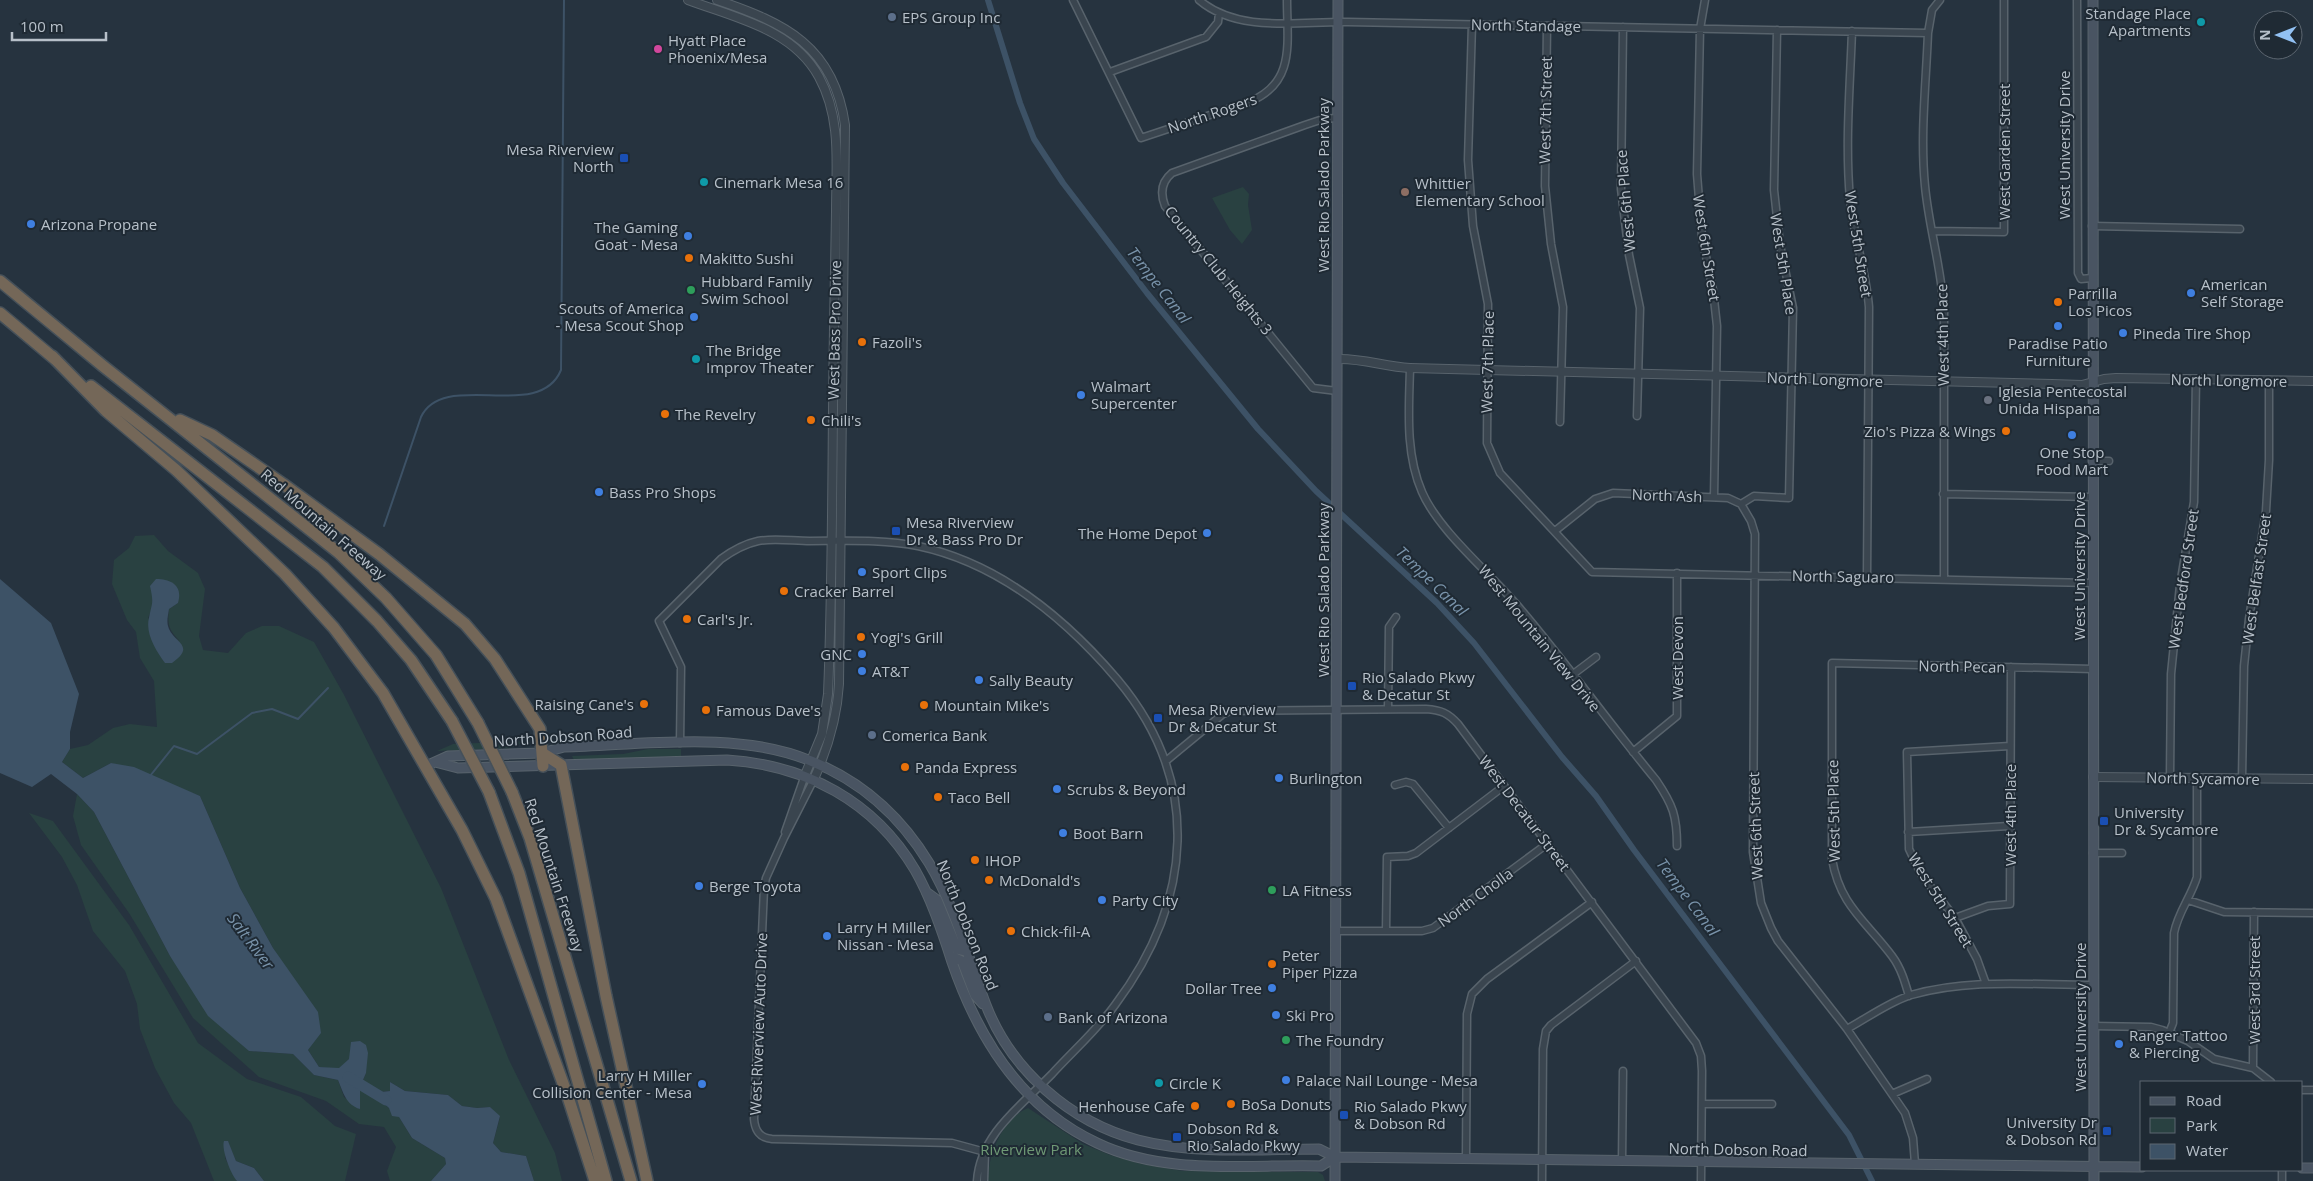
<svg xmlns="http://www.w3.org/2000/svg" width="2313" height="1181" font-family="'Open Sans',sans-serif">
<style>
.green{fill:#294141;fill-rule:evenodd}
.water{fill:#3d5266}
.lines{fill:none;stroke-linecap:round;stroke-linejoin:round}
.stream{stroke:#3d5266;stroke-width:2}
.canal{stroke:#3d5266;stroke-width:6}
.river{stroke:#3d5266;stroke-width:11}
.minor-casing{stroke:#58636c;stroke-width:9}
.tertiary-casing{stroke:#58636c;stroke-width:10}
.secondary-casing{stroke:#58636c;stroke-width:11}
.motorway-casing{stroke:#455059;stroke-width:14}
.minor{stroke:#3a454f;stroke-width:6}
.tertiary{stroke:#3a454f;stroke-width:8}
.secondary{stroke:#495462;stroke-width:9}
.motorway{stroke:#746758;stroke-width:11}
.motorway-bridge-casing{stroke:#455059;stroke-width:14;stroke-linecap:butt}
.motorway-bridge{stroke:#746758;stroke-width:11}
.service-dot{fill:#5c6f8a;stroke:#1f2a34;stroke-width:2}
.culture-dot{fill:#0f9aa8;stroke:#1f2a34;stroke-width:2}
.hotel-dot{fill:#d1479c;stroke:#1f2a34;stroke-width:2}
.transit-dot{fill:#1a4fb4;stroke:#1f2a34;stroke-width:2}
.education-dot{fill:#8d6e63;stroke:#1f2a34;stroke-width:2}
.shop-dot{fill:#3f7fe0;stroke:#1f2a34;stroke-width:2}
.food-dot{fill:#e8710a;stroke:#1f2a34;stroke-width:2}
.leisure-dot{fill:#2e9e5b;stroke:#1f2a34;stroke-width:2}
.worship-dot{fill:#6b7280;stroke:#1f2a34;stroke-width:2}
.labels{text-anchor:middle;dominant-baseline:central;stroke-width:4;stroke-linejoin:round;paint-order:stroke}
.poi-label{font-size:15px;fill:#b7c0c9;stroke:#1f2a34;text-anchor:start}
.street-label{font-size:15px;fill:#b7c0c9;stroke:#1f2a34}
.park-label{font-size:15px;fill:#6f9975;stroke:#1f2a34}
.water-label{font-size:16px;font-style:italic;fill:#7993aa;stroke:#1f2a34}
</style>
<rect width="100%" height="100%" fill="#26333f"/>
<path class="green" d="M1243 187 1249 194 1248 205 1252 230 1242 244 1230 230 1212 198Z
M154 535 168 551 198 573 205 589 199 636 203 650 228 653 246 633 262 626H279L314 642 343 693 441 888 509 1060 555 1153 562 1181H534L526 1156 501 1152 493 1143 500 1117 490 1107 477 1108 462 1106 448 1095 405 1091 390 1082V1091L372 1093 399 1117 412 1138 445 1158 446 1164 431 1181H390L387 1171 396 1147 384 1127 359 1124 326 1101 259 1077 193 1018 129 913 81 845 73 816 77 794 94 812 170 956 249 1051 293 1054 314 1075 338 1080 344 1097 360 1109V1087L366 1073 349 1059 339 1069 319 1067 308 1050 320 1033 240 888 200 796 111 763 83 778 62 762 70 749 88 745 113 728 130 724 157 727 154 681 140 658 136 632 127 620 112 584 114 560 129 548 135 536ZM178 603 169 609C167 625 169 630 180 641L148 618 154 604Z
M526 741 511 748 437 751 453 744Z
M648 749H681V756L574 760 572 756 623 754Z
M29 813 53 821 129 925 198 1043 247 1079 301 1097 335 1126 356 1134 345 1181H264L254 1168 236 1161 228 1142 225 1158 237 1181H214L191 1123 174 1103 155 1068 140 1029 137 1004 125 971 93 931 77 885 62 857Z
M1028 1108 1083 1144 1110 1155 1141 1164 1183 1171 1318 1172 1323 1175 1325 1181H988C988 1155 1002 1119 1028 1108Z"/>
<path class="water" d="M0 579 51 623 79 694 70 732V749L62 762 83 778 111 763 134 767 200 796 240 888 273 948 318 1012 321 1033 308 1050 319 1067 339 1068 349 1059 351 1042 360 1041 366 1045 368 1053 366 1073 360 1087V1109C346 1105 343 1092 338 1080L314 1075 293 1054 249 1051 208 1016 170 956 94 812 77 794 51 774 32 787 0 773Z
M156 579C172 579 183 586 178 603L169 609C168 616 166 622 169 629 175 643 196 646 172 663H165C156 651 145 633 149 618 152 602 154 604 150 586Z
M390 1082 405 1091 448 1095 462 1106 477 1108 490 1107 500 1116 493 1143 501 1152 526 1156 534 1181H431L446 1164 445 1158 412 1138 399 1117 392 1116 389 1108 372 1093 390 1091Z
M224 1141H228L236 1161 254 1168 264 1181H237C231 1175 221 1149 224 1141Z"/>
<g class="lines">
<path class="stream" d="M384 526 421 417C444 369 539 423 561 370L564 0
M150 776 174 746 197 754 252 713 272 709 298 719 328 688"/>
<path class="canal" d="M988 0 1020 103 1034 139 1063 183 1147 293 1258 429 1316 491 1437 603 1474 643 1562 757 1596 796 1634 850 1849 1135 1872 1181"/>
<path class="river" d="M348 1077 386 1100"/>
<defs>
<path id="minor" d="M1073 0 1141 138 1249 102C1296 83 1287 43 1287 0
M1199 0C1239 34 1300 21 1348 22L1928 33 1932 10 1940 0
M1705 0 1700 29 1697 174 1702 237 1713 290 1717 326 1714 497
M2077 0 2078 273 2081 279 2092 278
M1472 24 1468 160 1473 226 1488 304 1487 443 1500 473 1592 572 2093 583
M1547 26 1545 186 1551 244 1563 307 1560 422
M1623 27 1621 189 1629 255 1640 308 1637 416
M1852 31C1850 86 1845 144 1850 199 1853 235 1866 270 1869 307L1867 577
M1928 33C1926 83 1920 136 1925 186 1929 229 1942 269 1944 312V578
M1110 72 1206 37 1218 22 1219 13
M1337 118 1323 119 1305 125 1172 173C1161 182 1160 193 1165 206L1313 388 1337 391
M2092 226 2240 229
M1932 231 2004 232V0
M1410 368C1409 409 1405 453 1422 492 1439 531 1488 571 1517 605 1565 661 1609 723 1656 780 1673 805 1677 816 1677 846
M2092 461H2109
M1943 494 2092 497
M1741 504 1751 521 1755 534 1753 852 1761 903 1771 928 1778 941 1847 1029 1905 1113 1913 1138 1915 1164
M1555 531 1595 499 1613 493 1728 498 1741 504 1754 496 1789 498 1793 308 1780 245 1774 190 1777 30
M1572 675 1596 657
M1388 709 1389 627 1396 617
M680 743 681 667 659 621 721 559C732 551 744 544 758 541 774 538 793 541 810 541 845 541 883 539 918 546 998 563 1065 618 1117 679 1203 781 1193 901 1115 1005 1097 1030 1073 1051 1052 1074 1022 1105 980 1134 977 1181
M1633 752 1677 716V573
M1166 761 1223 714 1230 711 1426 709C1441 710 1448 713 1458 724L1696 1043 1701 1056 1702 1071 1701 1181
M2170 778 2171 674 2180 585 2194 502 2196 379
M2242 778 2244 666 2249 619 2266 511 2269 460V380
M814 779 784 838 766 878 764 888 754 1119C755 1131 760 1138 772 1139L952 1143 985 1152
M1395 785 1406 782 1413 784 1449 828
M785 832 805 775
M1908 832 2009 826
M2093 853H2122
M2188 900 2224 912 2313 913
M1955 918 1988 906 2010 904 2011 667
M1386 930 1387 857 1408 856 1416 853 1504 786
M1336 931H1422L1433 928 1547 844
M1986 984 1977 959 1955 918 1921 874 1909 849 1907 752 2010 746
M1909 996C1905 982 1901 968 1892 956 1866 921 1840 906 1832 859V663L2093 669
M2093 1026 2151 1027 2162 1030 2188 1041 2214 1059 2253 1068 2271 1082
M1847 1029C1867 1018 1889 1002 1911 995 1970 978 2033 985 2093 985
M2169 1033 2173 1023 2174 933C2178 912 2191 897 2197 877V778
M2253 1068 2254 912
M2302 1090H2313
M1892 1094 1927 1079
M1702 1104H1772
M1466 1159 1467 1014 1472 994 1487 979 1592 902
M1622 1161 1623 1071
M2282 1170V1181
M984 1181 985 1153
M1542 1181 1543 1049 1546 1031 1551 1025 1636 961"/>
<path id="tertiary" d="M688 0C736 18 793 29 819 77 842 119 836 165 836 211 835 250 835 289 834 328 832 450 833 572 828 694L822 734 805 775
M717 0C785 23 834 46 845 125L839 684C837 718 828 748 814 779
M1337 359C1363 358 1385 367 1410 368L2052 384 2082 385 2104 379 2116 378 2313 381
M2093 777 2313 779"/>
<path id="secondary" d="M2093 0 2094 1181
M435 762 458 768 727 760C806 765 874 801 915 870 931 898 942 931 952 962 978 1038 1022 1108 1097 1143 1165 1176 1248 1164 1321 1166L1335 1157
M426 766 448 756 542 753 564 747C642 745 737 730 811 761 861 781 901 817 929 863 955 906 968 958 986 1005 1011 1070 1070 1122 1138 1140 1196 1155 1260 1149 1319 1149L1335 1157 2142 1167
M926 892 937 900 957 949 966 951
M951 956 962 961 975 995 983 1004
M2302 1168H2313
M1335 1181 1338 0"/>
<path id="motorway" d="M0 281 103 366 339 553 386 598 436 655 478 723
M0 313 56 360
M52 356 106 411 176 470 285 574 334 628 383 693 462 830 496 899 568 1097 595 1181
M91 386 323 567 377 621 411 660 452 721
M180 420 212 435 283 484 379 554 465 624 495 659 540 729 543 766
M542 753 561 765 606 996 647 1181
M489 792 519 873 606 1181
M512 792 530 838 631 1181"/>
</defs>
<use href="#minor" class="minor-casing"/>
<use href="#tertiary" class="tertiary-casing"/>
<use href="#secondary" class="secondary-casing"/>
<use href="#motorway" class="motorway-casing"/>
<use href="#minor" class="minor"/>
<use href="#tertiary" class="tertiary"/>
<use href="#secondary" class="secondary"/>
<use href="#motorway" class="motorway"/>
<defs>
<path id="motorway-bridge" d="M452 721 489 792
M478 723 512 792"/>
</defs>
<use href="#motorway-bridge" class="motorway-bridge-casing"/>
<use href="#motorway-bridge" class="motorway-bridge"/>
</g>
<g class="service-dot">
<circle cx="892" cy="17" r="5"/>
<circle cx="872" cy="735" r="5"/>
<circle cx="1048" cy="1017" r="5"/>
</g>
<g class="culture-dot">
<circle cx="2201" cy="22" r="5"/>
<circle cx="704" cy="182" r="5"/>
<circle cx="696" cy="359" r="5"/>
<circle cx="1159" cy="1083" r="5"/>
</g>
<circle class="hotel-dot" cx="658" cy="49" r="5"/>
<g class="transit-dot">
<rect x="619" y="153" width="10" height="10" rx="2.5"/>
<rect x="891" y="526" width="10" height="10" rx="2.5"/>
<rect x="1347" y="681" width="10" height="10" rx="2.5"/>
<rect x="1153" y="713" width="10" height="10" rx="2.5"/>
<rect x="2099" y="816" width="10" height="10" rx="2.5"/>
<rect x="1339" y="1110" width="10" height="10" rx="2.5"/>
<rect x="2102" y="1126" width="10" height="10" rx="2.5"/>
<rect x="1172" y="1132" width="10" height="10" rx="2.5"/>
</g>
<circle class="education-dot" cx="1405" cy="192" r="5"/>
<g class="shop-dot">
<circle cx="31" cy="224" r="5"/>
<circle cx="688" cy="236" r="5"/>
<circle cx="2191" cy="293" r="5"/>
<circle cx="694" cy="317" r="5"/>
<circle cx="2058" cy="326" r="5"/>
<circle cx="2123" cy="333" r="5"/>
<circle cx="1081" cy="395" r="5"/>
<circle cx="2072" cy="435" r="5"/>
<circle cx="599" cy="492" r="5"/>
<circle cx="1207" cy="533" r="5"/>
<circle cx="862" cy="572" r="5"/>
<circle cx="862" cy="654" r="5"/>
<circle cx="862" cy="671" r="5"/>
<circle cx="979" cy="680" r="5"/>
<circle cx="1279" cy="778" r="5"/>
<circle cx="1057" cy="789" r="5"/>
<circle cx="1063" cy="833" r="5"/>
<circle cx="699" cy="886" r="5"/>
<circle cx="1102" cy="900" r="5"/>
<circle cx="827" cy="936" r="5"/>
<circle cx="1272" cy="988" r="5"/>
<circle cx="1276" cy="1015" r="5"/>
<circle cx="2119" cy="1044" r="5"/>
<circle cx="1286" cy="1080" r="5"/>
<circle cx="702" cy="1084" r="5"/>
</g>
<g class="food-dot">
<circle cx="689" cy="258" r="5"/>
<circle cx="2058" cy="302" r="5"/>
<circle cx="862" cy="342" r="5"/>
<circle cx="665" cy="414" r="5"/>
<circle cx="811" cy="420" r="5"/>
<circle cx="2006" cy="431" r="5"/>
<circle cx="784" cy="591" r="5"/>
<circle cx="687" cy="619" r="5"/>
<circle cx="861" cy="637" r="5"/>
<circle cx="644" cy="704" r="5"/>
<circle cx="924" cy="705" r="5"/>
<circle cx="706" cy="710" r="5"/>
<circle cx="905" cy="767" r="5"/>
<circle cx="938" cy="797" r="5"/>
<circle cx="975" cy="860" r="5"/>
<circle cx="989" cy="880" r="5"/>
<circle cx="1011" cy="931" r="5"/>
<circle cx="1272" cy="964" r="5"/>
<circle cx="1231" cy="1104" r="5"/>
<circle cx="1195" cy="1106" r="5"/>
</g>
<g class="leisure-dot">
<circle cx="691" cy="290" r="5"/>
<circle cx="1272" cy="890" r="5"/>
<circle cx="1286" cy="1040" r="5"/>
</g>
<circle class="worship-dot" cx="1988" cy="400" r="5"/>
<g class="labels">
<g class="poi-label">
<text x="2191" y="13" text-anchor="end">Standage Place<tspan x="2191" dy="17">Apartments</tspan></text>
<text x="902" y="17">EPS Group Inc</text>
<text x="668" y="40">Hyatt Place<tspan x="668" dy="17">Phoenix/Mesa</tspan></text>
<text x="614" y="149" text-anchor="end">Mesa Riverview<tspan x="614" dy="17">North</tspan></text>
<text x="714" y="182">Cinemark Mesa 16</text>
<text x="1415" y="183">Whittier<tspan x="1415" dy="17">Elementary School</tspan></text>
<text x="41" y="224">Arizona Propane</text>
<text x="678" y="227" text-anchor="end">The Gaming<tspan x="678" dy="17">Goat - Mesa</tspan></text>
<text x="699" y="258">Makitto Sushi</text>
<text x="701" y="281">Hubbard Family<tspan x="701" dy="17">Swim School</tspan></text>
<text x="2201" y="284">American<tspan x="2201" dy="17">Self Storage</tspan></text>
<text x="2068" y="293">Parrilla<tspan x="2068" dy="17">Los Picos</tspan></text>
<text x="684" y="308" text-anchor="end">Scouts of America<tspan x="684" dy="17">- Mesa Scout Shop</tspan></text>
<text x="2133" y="333">Pineda Tire Shop</text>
<text x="872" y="342">Fazoli's</text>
<text x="2058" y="343" text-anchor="middle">Paradise Patio<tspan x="2058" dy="17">Furniture</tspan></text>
<text x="706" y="350">The Bridge<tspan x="706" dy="17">Improv Theater</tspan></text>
<text x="1091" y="386">Walmart<tspan x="1091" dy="17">Supercenter</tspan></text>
<text x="1998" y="391">Iglesia Pentecostal<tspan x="1998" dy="17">Unida Hispana</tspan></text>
<text x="675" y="414">The Revelry</text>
<text x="821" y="420">Chili's</text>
<text x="1996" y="431" text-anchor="end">Zio's Pizza &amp; Wings</text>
<text x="2072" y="452" text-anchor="middle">One Stop<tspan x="2072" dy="17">Food Mart</tspan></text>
<text x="609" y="492">Bass Pro Shops</text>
<text x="906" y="522">Mesa Riverview<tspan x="906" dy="17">Dr &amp; Bass Pro Dr</tspan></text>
<text x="1197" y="533" text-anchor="end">The Home Depot</text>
<text x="872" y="572">Sport Clips</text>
<text x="794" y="591">Cracker Barrel</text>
<text x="697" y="619">Carl's Jr.</text>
<text x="871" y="637">Yogi's Grill</text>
<text x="852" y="654" text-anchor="end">GNC</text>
<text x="872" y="671">AT&amp;T</text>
<text x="1362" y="677">Rio Salado Pkwy<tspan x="1362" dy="17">&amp; Decatur St</tspan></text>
<text x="989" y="680">Sally Beauty</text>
<text x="634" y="704" text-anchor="end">Raising Cane's</text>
<text x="934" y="705">Mountain Mike's</text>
<text x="1168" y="709">Mesa Riverview<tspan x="1168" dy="17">Dr &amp; Decatur St</tspan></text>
<text x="716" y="710">Famous Dave's</text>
<text x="882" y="735">Comerica Bank</text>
<text x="915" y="767">Panda Express</text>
<text x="1289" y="778">Burlington</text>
<text x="1067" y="789">Scrubs &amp; Beyond</text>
<text x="948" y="797">Taco Bell</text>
<text x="2114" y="812">University<tspan x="2114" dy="17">Dr &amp; Sycamore</tspan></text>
<text x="1073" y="833">Boot Barn</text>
<text x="985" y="860">IHOP</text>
<text x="999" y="880">McDonald's</text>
<text x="709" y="886">Berge Toyota</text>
<text x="1282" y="890">LA Fitness</text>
<text x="1112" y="900">Party City</text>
<text x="837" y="927">Larry H Miller<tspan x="837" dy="17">Nissan - Mesa</tspan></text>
<text x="1021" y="931">Chick-fil-A</text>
<text x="1282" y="955">Peter<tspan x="1282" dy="17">Piper Pizza</tspan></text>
<text x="1262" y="988" text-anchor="end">Dollar Tree</text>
<text x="1286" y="1015">Ski Pro</text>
<text x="1058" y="1017">Bank of Arizona</text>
<text x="2129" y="1035">Ranger Tattoo<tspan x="2129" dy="17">&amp; Piercing</tspan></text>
<text x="1296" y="1040">The Foundry</text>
<text x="692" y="1075" text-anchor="end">Larry H Miller<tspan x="692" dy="17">Collision Center - Mesa</tspan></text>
<text x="1296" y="1080">Palace Nail Lounge - Mesa</text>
<text x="1169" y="1083">Circle K</text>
<text x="1241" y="1104">BoSa Donuts</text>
<text x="1185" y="1106" text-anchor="end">Henhouse Cafe</text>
<text x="1354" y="1106">Rio Salado Pkwy<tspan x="1354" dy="17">&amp; Dobson Rd</tspan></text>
<text x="2097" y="1122" text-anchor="end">University Dr<tspan x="2097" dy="17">&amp; Dobson Rd</tspan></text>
<text x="1187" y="1128">Dobson Rd &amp;<tspan x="1187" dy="17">Rio Salado Pkwy</tspan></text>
</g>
<g class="street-label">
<text transform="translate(1526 25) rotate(1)">North Standage</text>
<text transform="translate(1545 110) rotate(-89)">West 7th Street</text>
<text transform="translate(1212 113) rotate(-19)">North Rogers</text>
<text transform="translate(2064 145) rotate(-90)">West University Drive</text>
<text transform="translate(2004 152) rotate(-90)">West Garden Street</text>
<text transform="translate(1323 185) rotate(-90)">West Rio Salado Parkway</text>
<text transform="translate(1625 201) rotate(-95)">West 6th Place</text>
<text transform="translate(1859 244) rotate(81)">West 5th Street</text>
<text transform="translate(1707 248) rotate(81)">West 6th Street</text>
<text transform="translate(1784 264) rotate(81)">West 5th Place</text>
<text transform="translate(1219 270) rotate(51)">Country Club Heights 3</text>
<text transform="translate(834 330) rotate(-89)">West Bass Pro Drive</text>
<text transform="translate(1942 335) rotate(-91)">West 4th Place</text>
<text transform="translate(1487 362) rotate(-89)">West 7th Place</text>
<text transform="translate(1825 379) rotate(2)">North Longmore</text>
<text transform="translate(2229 380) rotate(1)">North Longmore</text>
<text transform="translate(1667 495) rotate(2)">North Ash</text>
<text transform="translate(324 524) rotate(41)">Red Mountain Freeway</text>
<text transform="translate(2079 566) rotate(-90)">West University Drive</text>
<text transform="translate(1843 576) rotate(1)">North Saguaro</text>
<text transform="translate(2183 579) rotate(-82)">West Bedford Street</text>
<text transform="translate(2256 579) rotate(-82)">West Belfast Street</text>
<text transform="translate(1323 590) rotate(-90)">West Rio Salado Parkway</text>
<text transform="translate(1540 638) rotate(51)">West Mountain View Drive</text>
<text transform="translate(1677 658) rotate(-90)">West Devon</text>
<text transform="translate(1962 666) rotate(1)">North Pecan</text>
<text transform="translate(563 736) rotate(-4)">North Dobson Road</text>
<text transform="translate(2203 778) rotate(1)">North Sycamore</text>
<text transform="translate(1833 811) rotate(-91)">West 5th Place</text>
<text transform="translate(1525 813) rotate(53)">West Decatur Street</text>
<text transform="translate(2010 815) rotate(-90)">West 4th Place</text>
<text transform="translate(1755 826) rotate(-92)">West 6th Street</text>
<text transform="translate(555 875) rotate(72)">Red Mountain Freeway</text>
<text transform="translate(1475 897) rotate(-36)">North Cholla</text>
<text transform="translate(1941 900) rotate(58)">West 5th Street</text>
<text transform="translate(968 925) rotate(68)">North Dobson Road</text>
<text transform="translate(2254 990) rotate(-90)">West 3rd Street</text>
<text transform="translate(2080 1017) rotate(-90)">West University Drive</text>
<text transform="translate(758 1024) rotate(-88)">West Riverview Auto Drive</text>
<text transform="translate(1738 1149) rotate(1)">North Dobson Road</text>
</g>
<g class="park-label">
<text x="1031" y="1149">Riverview Park</text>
</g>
<g class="water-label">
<text transform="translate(1159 285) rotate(52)">Tempe Canal</text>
<text transform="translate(1432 581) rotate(44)">Tempe Canal</text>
<text transform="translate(1688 897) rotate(53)">Tempe Canal</text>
<text transform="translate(251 941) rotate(53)">Salt River</text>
</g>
</g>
<rect x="2140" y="1081" width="162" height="90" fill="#1f2a34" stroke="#5c6670"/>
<rect x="2150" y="1097" width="25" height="8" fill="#495462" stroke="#5c6670"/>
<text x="2186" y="1106" font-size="15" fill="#b7c0c9">Road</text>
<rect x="2150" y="1118" width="25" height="15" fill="#294141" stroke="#5c6670"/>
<text x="2186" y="1131" font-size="15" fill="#b7c0c9">Park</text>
<rect x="2150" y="1144" width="25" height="15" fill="#3d5266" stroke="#5c6670"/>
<text x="2186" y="1156" font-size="15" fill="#b7c0c9">Water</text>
<g transform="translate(2278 35) rotate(270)"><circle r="24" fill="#1f2a34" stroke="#5c6670"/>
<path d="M0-4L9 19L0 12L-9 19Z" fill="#92c1f3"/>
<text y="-8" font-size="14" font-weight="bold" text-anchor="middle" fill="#b7c0c9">N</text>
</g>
<path d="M12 32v8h94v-8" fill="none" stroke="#b7c0c9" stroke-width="2.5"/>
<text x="20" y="32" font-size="15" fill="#b7c0c9" stroke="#1f2a34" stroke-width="4" paint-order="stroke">100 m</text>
</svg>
